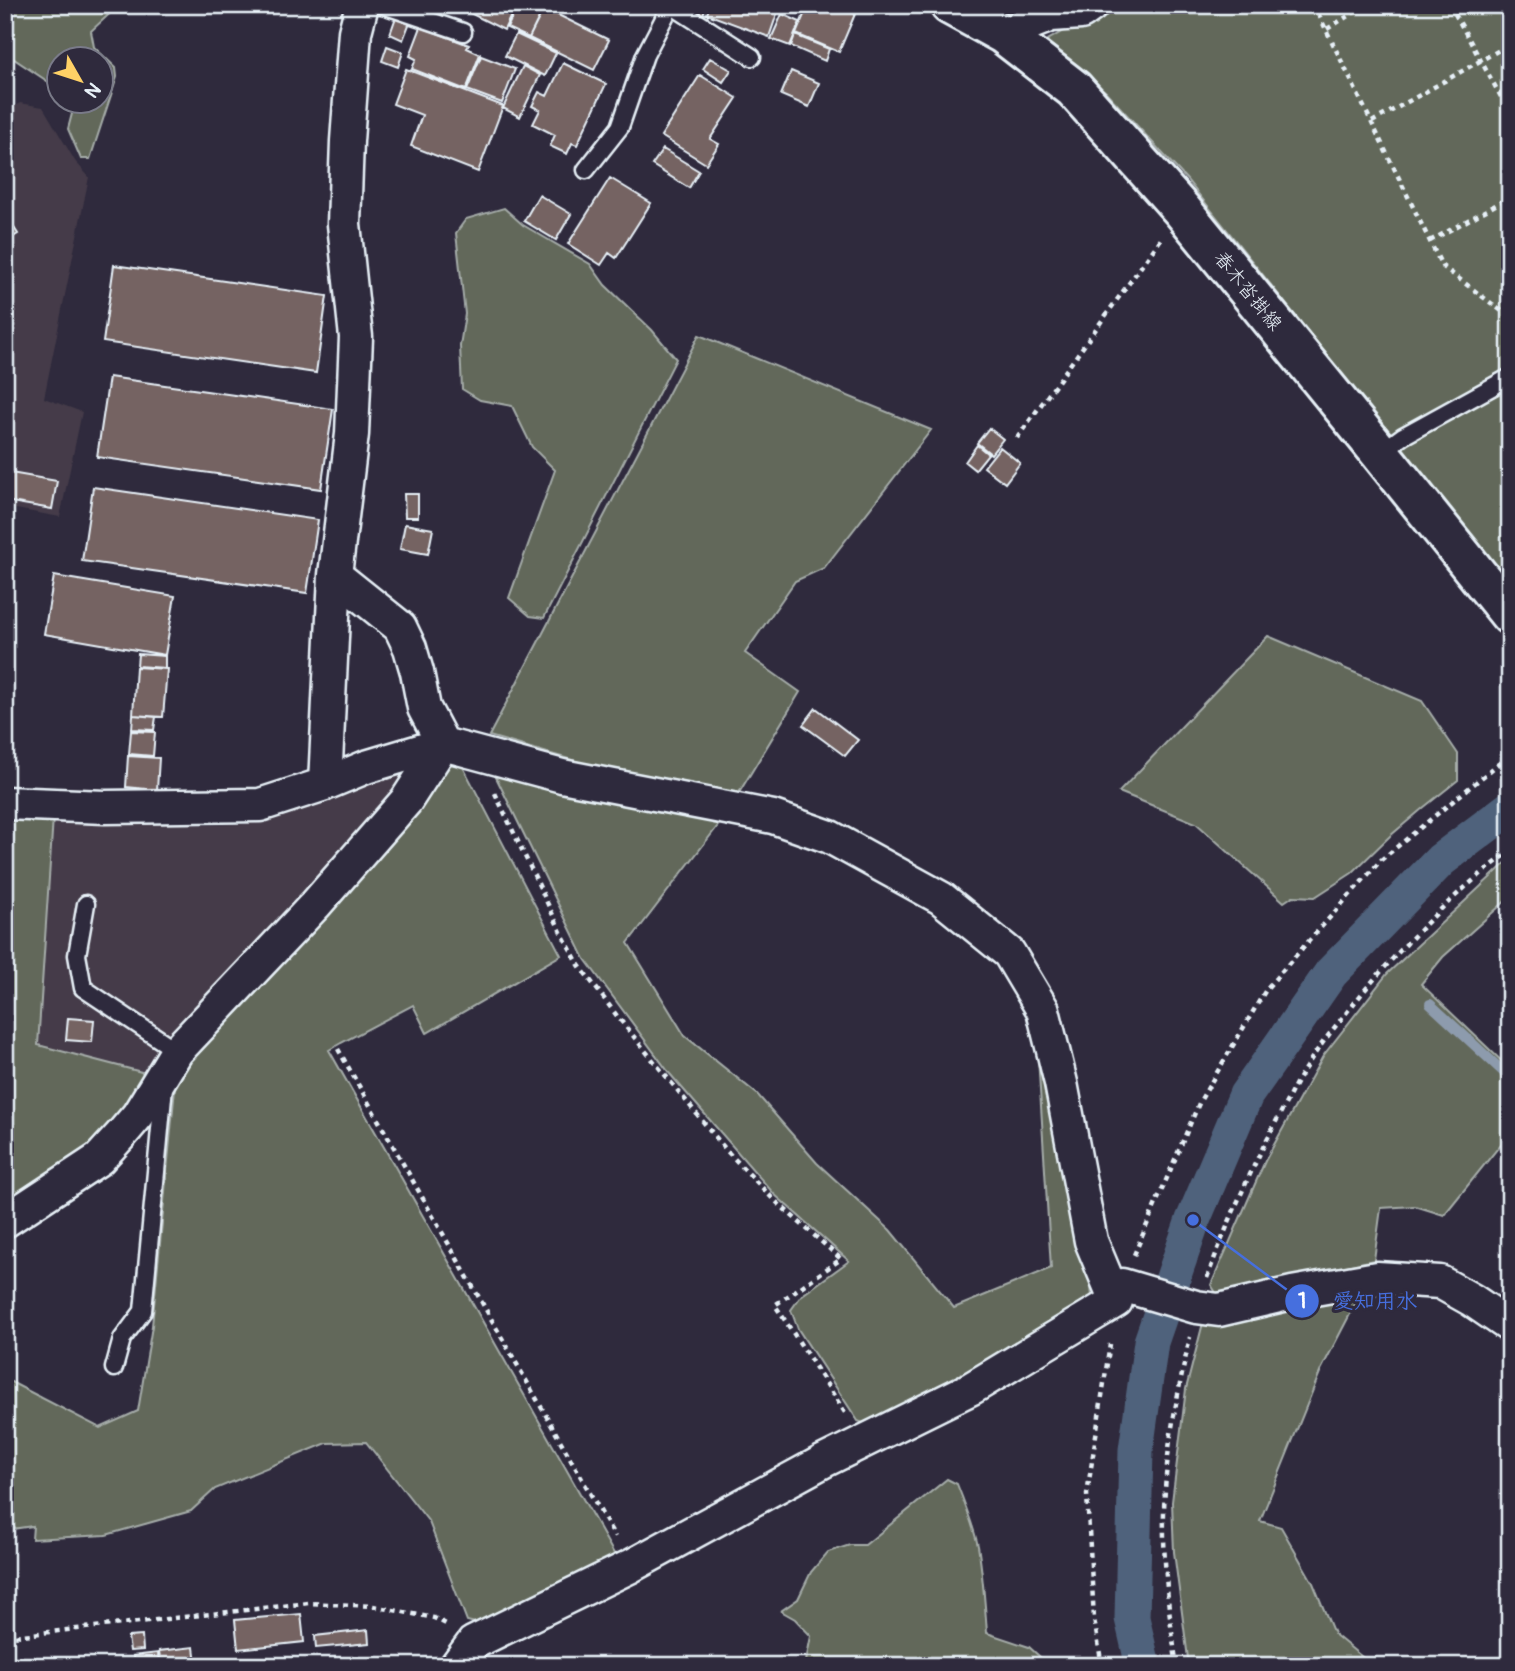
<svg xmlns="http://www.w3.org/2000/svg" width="1515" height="1671" font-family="Pangolin,'Klee One',sans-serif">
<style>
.built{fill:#443b48}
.green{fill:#62685a;stroke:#a5aca9;stroke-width:2}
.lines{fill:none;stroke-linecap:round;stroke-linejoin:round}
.stream{stroke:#8d9bad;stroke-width:10}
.canal{stroke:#50627b;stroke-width:35}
.building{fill:#756362;stroke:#e8f1f8;stroke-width:2}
.lane-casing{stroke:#e8f1f8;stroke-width:21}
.street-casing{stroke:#e8f1f8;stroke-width:37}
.secondary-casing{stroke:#e8f1f8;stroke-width:44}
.path{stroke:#e8f1f8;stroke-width:4.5;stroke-dasharray:5 5;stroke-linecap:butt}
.lane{stroke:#2f2a3d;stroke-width:16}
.street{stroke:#2f2a3d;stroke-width:32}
.secondary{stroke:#2f2a3d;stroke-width:38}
.labels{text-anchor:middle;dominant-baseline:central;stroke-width:6;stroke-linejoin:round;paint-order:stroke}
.street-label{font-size:19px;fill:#e8f1f8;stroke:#2f2a3d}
.leader{fill:none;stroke:#466fde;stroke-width:2.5}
.callout-dot{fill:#466fde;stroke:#2f2a3d;stroke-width:2.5}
.mark-label{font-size:21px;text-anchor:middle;font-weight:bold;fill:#fff}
.callout-label{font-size:21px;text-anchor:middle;font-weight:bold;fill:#466fde;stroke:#2f2a3d;stroke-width:6;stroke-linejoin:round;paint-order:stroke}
</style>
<rect width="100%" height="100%" fill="#2f2a3d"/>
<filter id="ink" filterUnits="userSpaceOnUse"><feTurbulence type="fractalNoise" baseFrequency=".0143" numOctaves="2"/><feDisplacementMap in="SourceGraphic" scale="14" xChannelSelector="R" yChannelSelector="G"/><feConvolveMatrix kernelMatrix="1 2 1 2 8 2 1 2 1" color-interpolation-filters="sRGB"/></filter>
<g filter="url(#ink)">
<path class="built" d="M20 103 43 107 75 161 89 177 44 398 82 412 60 517 5 507V111Z
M401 771 406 784 149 1074 38 1045 53 817 206 825 244 824 272 818Z"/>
<path class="green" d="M5 5H119L91 31 94 47 116 68 117 77 90 159H81L68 129 75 102H102V60H60L59 89 14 59 5 63Z
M1109 5H1510V584L1187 180 1106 92 1046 41Z
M504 208 523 225 590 264 605 285 652 330 676 359 544 618 530 616 509 598 555 470 532 447 512 406 480 400 462 389 460 346 465 314 456 233 466 219Z
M699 335 931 430 824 568 795 581 745 653 800 692 734 801 593 766 489 736Z
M1268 636 1422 701 1458 754V780L1423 808 1390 836 1352 873 1315 897 1293 896 1284 902 1196 823 1119 792Z
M443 761H460L561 955 427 1033 413 1005 341 1043 329 1050 617 1559 483 1625 467 1621 429 1522 366 1442 327 1443 215 1489 191 1511 106 1535 32 1539 33 1526 5 1530V1379L100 1428 138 1411 152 1326 176 1078 191 1051Z
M491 767 720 823 628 943 685 1036 757 1094 817 1163 890 1230 954 1308 1051 1268 1037 1041 1089 1269 1093 1306 870 1426 858 1421 798 1329 791 1310 801 1296 849 1261 774 1194 670 1074 585 959Z
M5 814 53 817 38 1045 149 1074 117 1130 5 1211Z
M1510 859V897L1443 957 1421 984 1510 1069V1133L1444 1215 1415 1206 1381 1208 1374 1260 1217 1294 1211 1285 1265 1161 1323 1056 1387 974Z
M1360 1295 1321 1370 1260 1521 1281 1527 1313 1583 1334 1634 1373 1666H1189L1174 1552 1172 1502 1186 1389 1204 1319Z
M947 1479 957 1484C965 1504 973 1525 978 1546 983 1575 985 1604 987 1633L1029 1647 1050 1666H805L811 1636 795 1619 781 1611 798 1599 811 1572 828 1552 850 1545H865Z"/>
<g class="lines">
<path class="stream" d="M1430 1004 1510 1078
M438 1666V1665"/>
<path class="canal" d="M1143 1666 1132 1618 1136 1450 1151 1342 1193 1220 1246 1095 1331 973 1441 860 1510 808"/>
</g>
<path class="building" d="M454 5H516L504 30Z
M518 5H545L529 38 507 28Z
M696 5H706L703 15 694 12Z
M710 5H780L769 37 707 14Z
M808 5H854L858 7 839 52 796 34Z
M544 8 609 40 594 70 529 38Z
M782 14 800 22 790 46 771 39Z
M396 17 410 22 403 40 390 34Z
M421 27 469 45 467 48 480 54 466 90 412 69 416 59 410 56Z
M516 34 556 53 545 76 505 56Z
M795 35 829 49 825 61 791 46Z
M387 46 403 52 398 67 382 61Z
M481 56 515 69 502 103 467 90Z
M710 58 731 70 723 82 703 69Z
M563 63 606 84 577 145 572 143 567 154 550 146 555 135 533 124 540 110 532 106 539 92 547 96Z
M523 66 540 75 520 117 503 108Z
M406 69 503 106 478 172 411 146 422 115 393 104Z
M791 71 819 83 809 107 781 95Z
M700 75 737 98 710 139 719 144 706 164 661 136Z
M663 149 699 171 689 188 652 165Z
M610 178 651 203 616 258 609 253 601 265 568 244Z
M539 195 571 214 556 240 524 221Z
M5 214 18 234 5 242Z
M114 265 327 296 316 373 103 342Z
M109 377 333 409 321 489 97 457Z
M989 428 1003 439 991 454 977 443Z
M977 445 988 454 975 470 965 462Z
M1000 447 1020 463 1005 483 984 467Z
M5 472 57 481 52 509 5 501Z
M93 487 318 520 307 593 82 561Z
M404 494H418V517H405Z
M405 524 433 529 428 554 400 549Z
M54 576 175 596 165 655 44 634Z
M138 654 165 656V668L137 666Z
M136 667 167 669 163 717 133 715Z
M816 708 858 740 845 756 803 725Z
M133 715 156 717 154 730 132 729Z
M131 731 155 732 153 756 129 754Z
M128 756 159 758 157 790 126 787Z
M68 1018 94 1020 92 1042 66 1040Z
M301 1614 304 1642 238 1649 235 1620Z
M368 1630 369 1643 316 1648 315 1636Z
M142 1636 143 1650 130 1651 128 1637Z
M194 1647 196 1663 161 1666 159 1651Z
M158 1653 159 1666H134L133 1656Z"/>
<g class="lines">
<defs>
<path id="lane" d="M383 5 463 32
M671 5 752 57
M586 170 620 127 645 55 671 5
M1380 453 1403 436 1510 377
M86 904 77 955 83 988 177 1051
M114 1368 122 1339 143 1311 164 1086"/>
<path id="street" d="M1003 34 1051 15 1081 13 1092 5
M335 575 400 627 410 648 417 672 424 708 443 744
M325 784 335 575 352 434 356 337 344 224 347 141 355 32 362 5
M5 803 105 807 260 805 325 784 366 767 443 744 562 776 773 817 830 837 941 898 1009 953 1043 1010 1061 1083 1091 1241 1116 1301 972 1388 824 1461 631 1566 473 1643 456 1666
M5 1221 99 1159 121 1135 138 1115 177 1051 316 904 406 801 443 744
M1122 1285 1196 1307 1219 1310 1292 1293 1377 1278 1440 1282 1472 1300 1510 1326"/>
<path id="secondary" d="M950 5 1003 34 1074 89 1182 210 1380 453 1510 615"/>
</defs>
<use href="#lane" class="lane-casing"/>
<use href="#street" class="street-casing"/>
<use href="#secondary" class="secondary-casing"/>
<path class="path" d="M1314 5 1442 266 1503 312 1510 308
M1450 5 1510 113
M1327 29 1366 5
M1372 122 1510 44
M1430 241 1510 197
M1017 438 1161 239
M495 793 561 932 579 965 617 1016 727 1151 773 1199 841 1259 775 1305 846 1414
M338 1049 615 1537
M1134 1255 1200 1101 1267 988 1381 860 1497 765 1510 757
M1207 1278C1228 1221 1252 1167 1280 1114 1289 1098 1296 1081 1306 1067 1323 1040 1344 1016 1364 991 1408 940 1455 891 1510 852
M5 1637 309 1603 373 1606 434 1618 448 1625
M1102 1666 1094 1619 1087 1494 1110 1344
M1177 1666C1168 1611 1161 1545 1165 1490 1168 1438 1179 1387 1190 1337"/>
<use href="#lane" class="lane"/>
<use href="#street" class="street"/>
<use href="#secondary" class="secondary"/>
</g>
</g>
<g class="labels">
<g class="street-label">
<text transform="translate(1248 291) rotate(51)">春木沓掛線</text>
</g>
</g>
<path class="leader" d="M1193 1220L1302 1301"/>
<g class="callout-dot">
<circle cx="1193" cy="1220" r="7"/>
<circle cx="1302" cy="1301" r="18"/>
</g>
<g class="mark-label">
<text x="1302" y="1308">1</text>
</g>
<g class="callout-label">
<text x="1375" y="1308">愛知用水</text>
</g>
<rect width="1515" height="1671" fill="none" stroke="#2f2a3d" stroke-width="28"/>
<rect x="14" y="14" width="1487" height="1643" fill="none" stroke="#e8f1f8" stroke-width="2.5" filter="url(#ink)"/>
<g transform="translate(80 80) rotate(129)"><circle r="33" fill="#2f2a3d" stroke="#797a88" stroke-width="2"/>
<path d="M0-5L12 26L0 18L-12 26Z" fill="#ffd166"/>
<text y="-10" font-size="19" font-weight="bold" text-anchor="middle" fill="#e8f1f8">N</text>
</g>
</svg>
